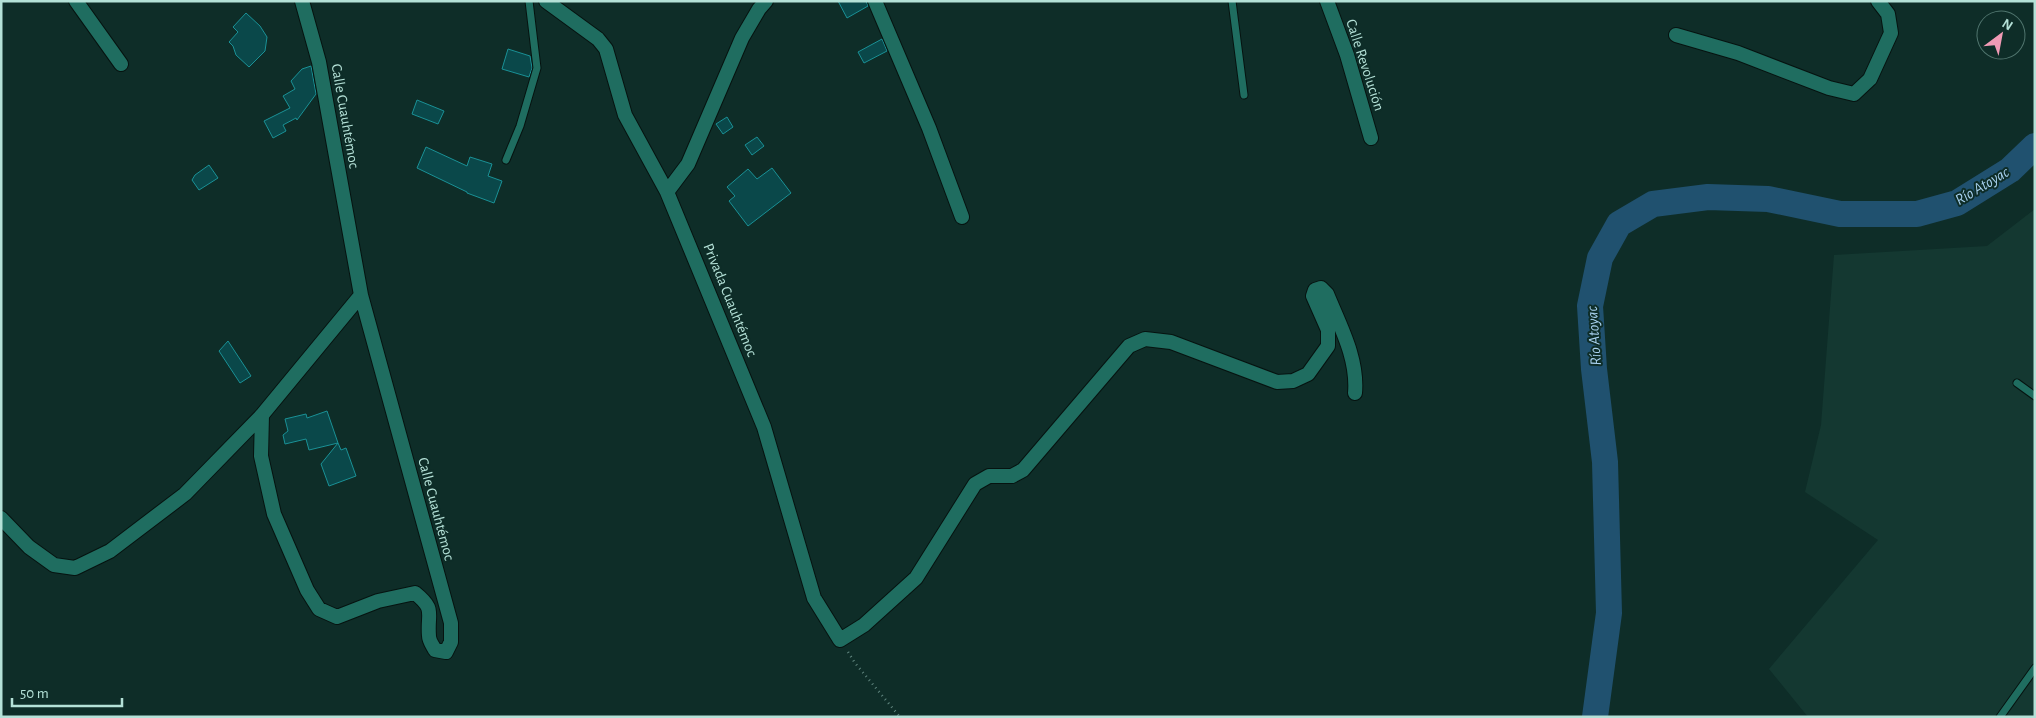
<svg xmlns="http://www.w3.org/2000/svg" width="2036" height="718" font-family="'Alegreya Sans',sans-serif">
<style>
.built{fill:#143831}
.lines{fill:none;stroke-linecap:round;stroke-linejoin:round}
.river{stroke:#20516f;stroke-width:26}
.building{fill:#0a484a;stroke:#1a9196}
.service-casing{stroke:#061310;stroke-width:9}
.minor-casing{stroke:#061310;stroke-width:16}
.path{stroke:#60867f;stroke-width:2.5;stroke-dasharray:1 4;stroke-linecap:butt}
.service{stroke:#1f6d60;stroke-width:7}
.minor{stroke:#1f6d60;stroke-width:14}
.labels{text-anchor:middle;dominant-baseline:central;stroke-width:4;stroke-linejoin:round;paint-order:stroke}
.street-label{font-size:15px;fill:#b4e1d7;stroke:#0e2d28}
.water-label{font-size:16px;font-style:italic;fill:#a8d1ef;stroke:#0e2d28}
</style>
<rect width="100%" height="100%" fill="#0e2d28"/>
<path class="built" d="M2035 209V717H1808L1769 669 1878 540 1805 492 1821 425 1834 255 1987 246Z"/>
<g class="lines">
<path class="river" d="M1595 717 1609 613 1605 462 1594 369 1590 306 1600 258 1619 224 1653 204 1708 197 1768 199 1840 214H1917L1957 203 2010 170 2035 146"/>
</g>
<path class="building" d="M838 1H866L868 6 847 18Z
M246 13 260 26 267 37 265 51 249 67 236 55 233 46 229 42 238 32 233 27Z
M882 39 887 51 864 63 858 52Z
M508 49 530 56 532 68 529 77 502 69Z
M311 66 316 94 297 120 296 118 283 125 286 131 273 138 264 121 290 108 283 96 295 89 291 81 302 69Z
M417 100 444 111 438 124 412 114Z
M727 117 733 127 723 134 716 124Z
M757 137 764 146 752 155 745 145Z
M426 147 467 166 470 157 492 164 488 176 502 181 494 203 467 193V192L417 168Z
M209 165 218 178 199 190 192 180 195 175Z
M772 168 791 193 748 226 729 201 735 196 727 187 748 169 757 179Z
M228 341 251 376 240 383 219 351Z
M327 411 338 443 309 450 306 439 285 444 283 435 288 431 285 419 306 414 307 418Z
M338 443 341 450 346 448 356 476 329 486 321 464Z"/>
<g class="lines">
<defs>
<path id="service" d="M1232 1 1244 95
M506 160 520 126 537 68 529 1
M2017 383 2035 396
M2000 717 2035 668"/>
<path id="minor" d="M76 1 121 64
M546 1 598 39 606 49 625 115 667 192 764 427 814 598 840 640 864 625 916 578 975 484 989 476H1012L1023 470 1129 346 1145 339 1171 342 1277 382 1293 381 1308 374 1328 346V330L1313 296 1315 290 1321 288 1327 294C1340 326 1358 358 1355 393
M875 1 929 128 962 217
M1327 1 1347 55 1371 138
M1676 35 1738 53 1829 88 1854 94 1870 79 1891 33 1888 14 1878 1
M667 192 688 164 742 38 759 9 766 1
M262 415 261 456 274 514 307 590 319 609 337 617 378 601 415 593C436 610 427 612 429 636 429 641 433 646 435 650L446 652 451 642V623L361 295 319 62 302 1
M1 518 29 547 54 565 75 568 110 551 185 494 262 415 361 295"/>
</defs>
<use href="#service" class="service-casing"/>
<use href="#minor" class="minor-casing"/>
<path class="path" d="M848 652 855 663 900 717"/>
<use href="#service" class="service"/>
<use href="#minor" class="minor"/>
</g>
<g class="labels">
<g class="street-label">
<text transform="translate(1365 65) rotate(72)">Calle Revolución</text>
<text transform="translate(345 116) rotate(80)">Calle Cuauhtémoc</text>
<text transform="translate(730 300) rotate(68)">Privada Cuauhtémoc</text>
<text transform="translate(436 509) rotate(75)">Calle Cuauhtémoc</text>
</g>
<g class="water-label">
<text transform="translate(1982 186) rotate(-31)">Río Atoyac</text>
<text transform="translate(1594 336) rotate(-94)">Río Atoyac</text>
</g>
</g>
<rect width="2036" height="718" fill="none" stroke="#b4e1d7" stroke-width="5"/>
<g transform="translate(2001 35) rotate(32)"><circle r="24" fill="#0e2d28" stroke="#50756e"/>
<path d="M0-4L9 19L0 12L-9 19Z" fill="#f09ab5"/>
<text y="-8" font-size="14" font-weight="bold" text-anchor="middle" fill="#b4e1d7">N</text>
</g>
<path d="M12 698v8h110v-8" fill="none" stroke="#b4e1d7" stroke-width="2.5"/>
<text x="20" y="698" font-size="15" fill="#b4e1d7" stroke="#0e2d28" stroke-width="4" paint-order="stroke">50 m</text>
</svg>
